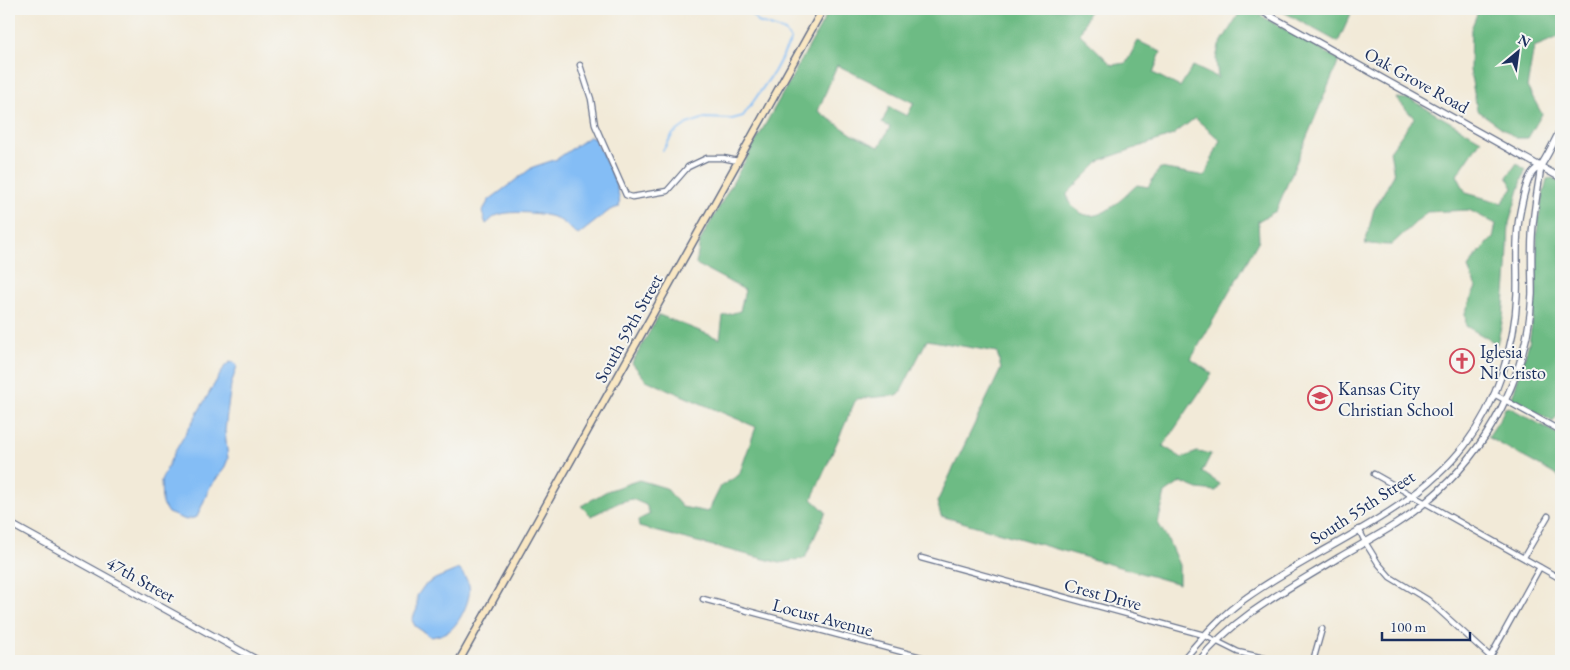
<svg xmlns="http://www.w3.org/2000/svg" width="1570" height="670" font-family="'EB Garamond',serif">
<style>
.forest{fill:#6dbb84;stroke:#447571;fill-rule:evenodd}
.water{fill:#84bdf5;stroke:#5076aa}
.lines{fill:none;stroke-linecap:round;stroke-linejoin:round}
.stream{stroke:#84bdf5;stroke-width:2}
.minor-casing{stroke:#667089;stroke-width:7}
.tertiary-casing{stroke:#667089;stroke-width:8}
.secondary-casing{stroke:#667089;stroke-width:9}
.minor{stroke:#fff;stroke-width:4.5}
.tertiary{stroke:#fff;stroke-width:5.5}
.secondary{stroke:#f9e7c3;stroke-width:6}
.labels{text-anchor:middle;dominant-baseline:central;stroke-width:4;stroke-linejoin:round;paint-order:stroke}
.street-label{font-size:18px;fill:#1b2f5e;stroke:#f6f6f2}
.poi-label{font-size:18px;fill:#1b2f5e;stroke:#f6f6f2;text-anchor:start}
</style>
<rect width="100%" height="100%" fill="#f6f6f2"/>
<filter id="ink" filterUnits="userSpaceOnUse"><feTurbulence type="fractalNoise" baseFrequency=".02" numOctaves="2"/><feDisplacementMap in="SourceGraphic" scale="10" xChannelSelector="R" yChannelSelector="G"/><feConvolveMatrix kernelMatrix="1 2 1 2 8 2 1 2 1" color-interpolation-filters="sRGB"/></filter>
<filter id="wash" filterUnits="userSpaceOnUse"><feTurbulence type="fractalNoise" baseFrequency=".0096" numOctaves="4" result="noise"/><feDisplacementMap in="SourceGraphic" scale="20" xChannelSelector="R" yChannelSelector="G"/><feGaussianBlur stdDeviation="1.12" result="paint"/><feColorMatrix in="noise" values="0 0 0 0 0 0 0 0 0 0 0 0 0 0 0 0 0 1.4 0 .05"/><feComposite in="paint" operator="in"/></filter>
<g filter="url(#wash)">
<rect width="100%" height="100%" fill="#f2ead8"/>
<path class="forest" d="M830 9H1090L1080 34 1112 65 1126 63 1138 41 1161 52 1153 73 1180 87 1193 66 1218 78 1216 59 1219 46 1242 9H1249L1339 60 1276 211 1258 221 1259 240 1191 359 1212 374 1163 446 1182 458 1197 452 1211 454 1202 472 1220 484 1216 491 1198 489 1181 482 1165 493 1158 523 1168 540 1179 565V584L941 516 937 502 1001 369 997 352 927 340 899 395 856 399 812 499 826 512 805 558 780 563 639 527 638 520 650 514 646 505 632 499 620 502 591 516 581 506 607 491 639 480 666 488 682 507 708 512 721 486 739 475 756 427 646 380 632 363 659 315 720 339 723 316 740 311 745 290 696 264 700 241ZM837 65 914 103 907 116 889 107 882 123 890 127 879 147 853 135 818 111ZM1195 118 1220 140 1205 176 1160 168 1148 187 1137 185C1122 198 1097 228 1077 210 1070 205 1068 202 1067 194L1101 160 1173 135Z
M1278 9H1352L1350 16 1338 42Z
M1479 9H1561V36L1534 47 1527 87 1542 114 1528 138H1516L1477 110 1470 70 1471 29Z
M1396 98 1410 99 1481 140 1457 175 1466 193 1502 203 1513 188 1507 177 1517 163 1525 170 1509 223 1507 269 1503 318 1497 344 1466 326 1465 313 1476 287 1468 268 1478 253 1493 238 1496 224 1469 210 1427 212 1391 245 1365 244 1374 209 1394 175 1390 151 1414 118Z
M1553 178 1561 183V410L1553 422 1516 401 1512 398 1529 343 1536 297 1537 232 1541 204 1547 179Z
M1509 407 1561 436V478L1488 437 1500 419 1505 408Z"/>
<path class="water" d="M590 136 595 139C602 155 623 191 619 207L610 210 578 235C571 229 564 222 556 218 544 213 511 210 498 215 494 216 489 222 486 224L482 212 489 200 533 167 557 159Z
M230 362H233L237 366 231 385 227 413 225 431 228 459 224 469 210 487 197 517 186 520 168 513 162 504 161 481 173 455 225 366Z
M459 569C463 574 467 579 469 585 472 598 460 623 449 631 444 634 437 636 431 637L415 626 412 620 417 609V596L424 586 435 579Z"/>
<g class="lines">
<path class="stream" d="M663 150 673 134 687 124 705 118 732 119 743 116 774 72 791 40 785 31 758 22 750 12 751 9"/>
</g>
</g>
<g filter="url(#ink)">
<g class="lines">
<defs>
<path id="minor" d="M9 14 12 9
M580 65 591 99 595 125 626 195 632 197 667 191 688 167 707 158H723L738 161
M1494 394 1561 431
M1374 474 1561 579
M1359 529 1365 542 1378 563 1390 577 1428 600 1495 661
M1524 557 1548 516
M921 558 1204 635 1238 652 1277 661
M703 599 936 661
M1313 661 1322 629
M1488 661 1540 567"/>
<path id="tertiary" d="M1258 9 1561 178
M9 523 259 661
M1182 661C1202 638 1221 615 1246 598 1317 547 1410 516 1465 445 1497 403 1515 346 1517 294 1518 268 1515 244 1519 218 1521 207 1525 184 1531 175 1533 170 1539 168 1542 164 1549 153 1555 140 1561 128
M1199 661C1234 616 1290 588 1338 558 1368 540 1401 524 1427 501 1489 450 1528 374 1532 294 1532 275 1531 256 1532 237 1533 214 1538 189 1541 166"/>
<path id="secondary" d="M459 661 823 9"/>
</defs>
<use href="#minor" class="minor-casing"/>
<use href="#tertiary" class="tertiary-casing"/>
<use href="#secondary" class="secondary-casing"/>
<use href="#minor" class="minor"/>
<use href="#tertiary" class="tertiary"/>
<use href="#secondary" class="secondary"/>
</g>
</g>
<defs>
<symbol id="church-ring" viewBox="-11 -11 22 22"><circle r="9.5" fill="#f6f6f2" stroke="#d1495b" stroke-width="1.5"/><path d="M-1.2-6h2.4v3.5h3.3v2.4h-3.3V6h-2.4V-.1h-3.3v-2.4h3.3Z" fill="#d1495b"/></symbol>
<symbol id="school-ring" viewBox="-11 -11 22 22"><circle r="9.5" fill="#f6f6f2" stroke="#d1495b" stroke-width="1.5"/><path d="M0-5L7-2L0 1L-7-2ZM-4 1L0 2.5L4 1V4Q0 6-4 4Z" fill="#d1495b"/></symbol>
</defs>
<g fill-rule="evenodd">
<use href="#church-ring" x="1448" y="347" width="28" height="28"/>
<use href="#school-ring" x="1306" y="384" width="28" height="28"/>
</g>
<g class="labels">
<g class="street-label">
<text transform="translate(1417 80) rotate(29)">Oak Grove Road</text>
<text transform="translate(628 328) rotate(-61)">South 59th Street</text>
<text transform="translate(1362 507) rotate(-33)">South 55th Street</text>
<text transform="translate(141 579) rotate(29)">47th Street</text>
<text transform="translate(1103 594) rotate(15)">Crest Drive</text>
<text transform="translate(823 617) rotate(15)">Locust Avenue</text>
</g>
<g class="poi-label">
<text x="1480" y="351">Iglesia<tspan x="1480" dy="21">Ni Cristo</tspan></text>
<text x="1338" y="388">Kansas City<tspan x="1338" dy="21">Christian School</tspan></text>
</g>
</g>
<rect width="1570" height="670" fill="none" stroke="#f6f6f2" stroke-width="30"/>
<g transform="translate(1518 52) rotate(29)" stroke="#f6f6f2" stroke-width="4" paint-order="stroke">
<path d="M0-4L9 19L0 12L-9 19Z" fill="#1b2f5e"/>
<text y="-8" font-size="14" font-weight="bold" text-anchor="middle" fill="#1b2f5e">N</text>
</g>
<path d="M1382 632v8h88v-8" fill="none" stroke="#1b2f5e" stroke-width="2.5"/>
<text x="1390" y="632" font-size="15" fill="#1b2f5e" stroke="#f6f6f2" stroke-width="4" paint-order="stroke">100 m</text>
</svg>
